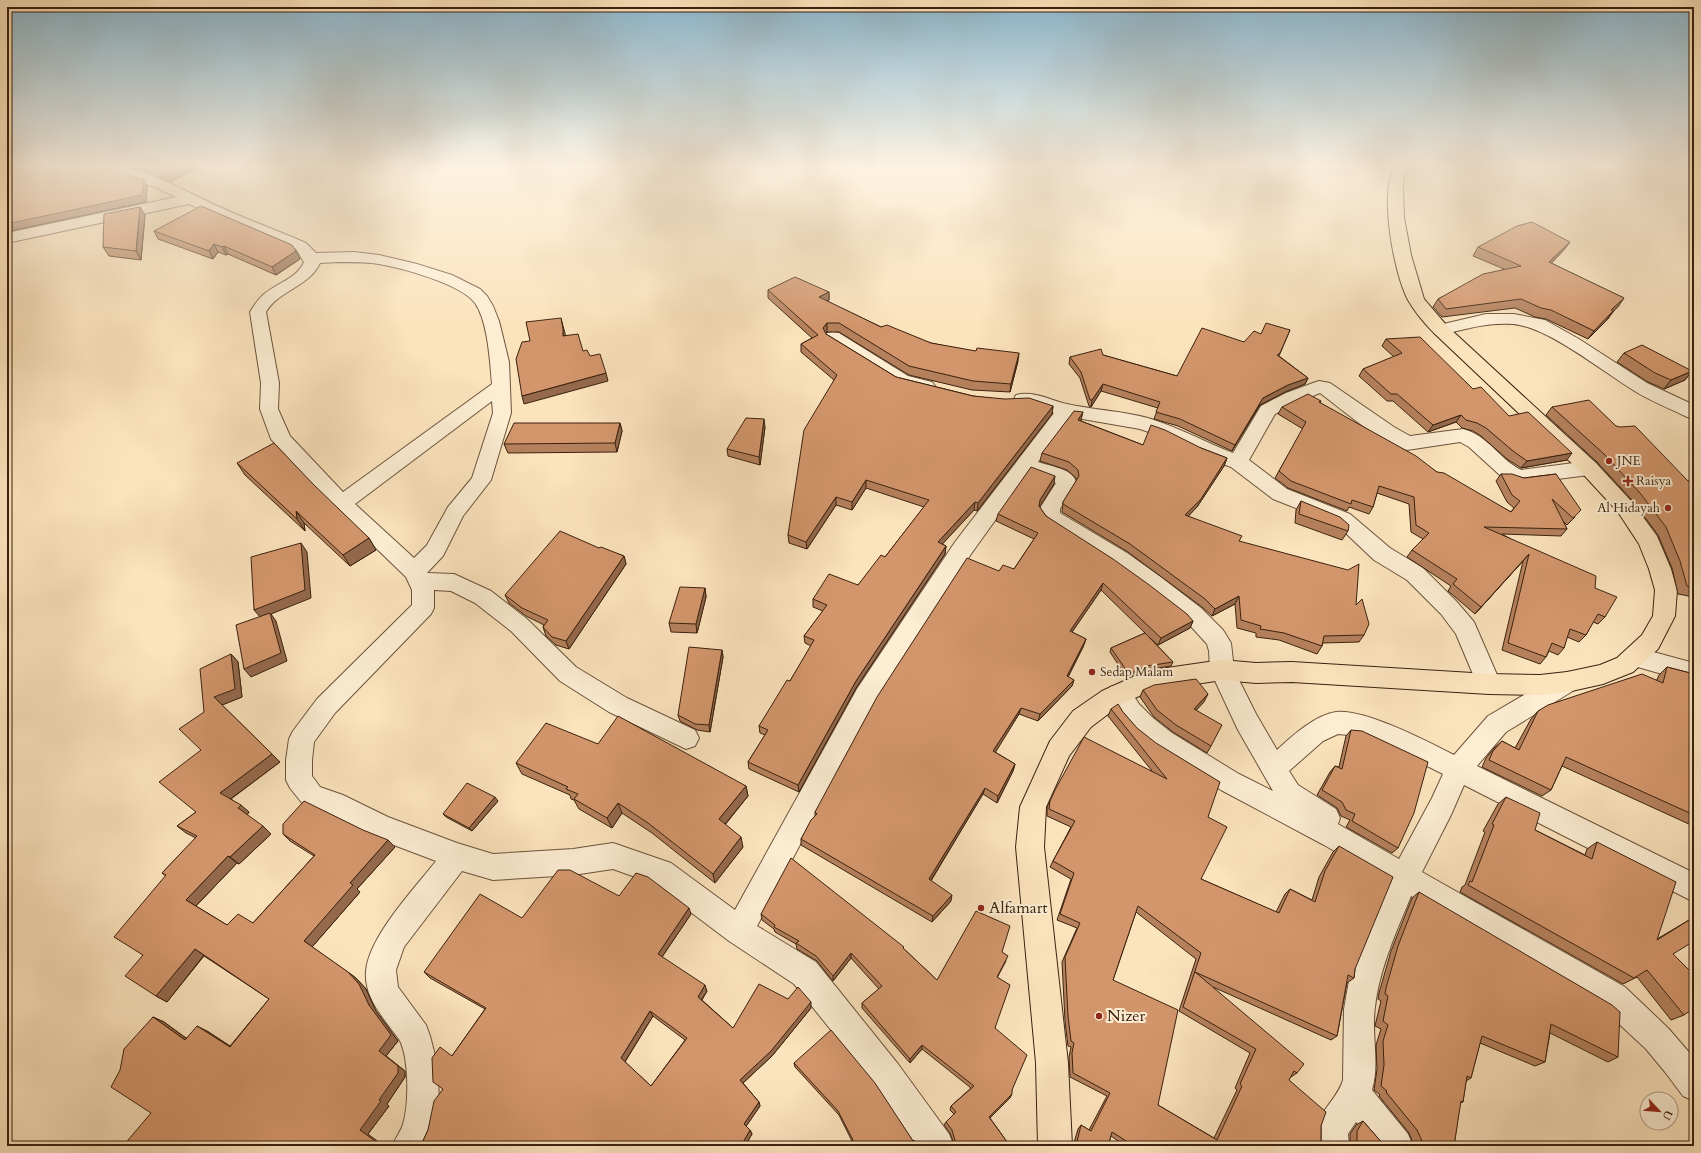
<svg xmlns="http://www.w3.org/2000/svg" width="1701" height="1153" font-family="Cardo,serif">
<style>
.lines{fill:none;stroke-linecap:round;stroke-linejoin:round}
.minor-casing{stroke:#6b523a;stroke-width:2}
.primary-casing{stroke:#3b210e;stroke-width:2}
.minor{fill:#fcedd3;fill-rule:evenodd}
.primary{fill:#fbe3bc;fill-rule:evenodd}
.wall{fill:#b5815d;stroke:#3b210e;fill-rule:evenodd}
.shaded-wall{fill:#94694c;stroke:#3b210e}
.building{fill:#d3966c;stroke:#3b210e;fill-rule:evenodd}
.poi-dot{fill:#8f2418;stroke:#fcedd3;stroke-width:1.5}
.labels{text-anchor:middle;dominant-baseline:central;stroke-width:4;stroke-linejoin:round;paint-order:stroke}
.poi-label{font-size:13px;fill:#3b210e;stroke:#fcedd3;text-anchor:start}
.near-poi-label{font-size:16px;fill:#3b210e;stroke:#fcedd3;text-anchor:start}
</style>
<rect width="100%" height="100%" fill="#fbe3bc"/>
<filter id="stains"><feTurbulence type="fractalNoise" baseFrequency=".005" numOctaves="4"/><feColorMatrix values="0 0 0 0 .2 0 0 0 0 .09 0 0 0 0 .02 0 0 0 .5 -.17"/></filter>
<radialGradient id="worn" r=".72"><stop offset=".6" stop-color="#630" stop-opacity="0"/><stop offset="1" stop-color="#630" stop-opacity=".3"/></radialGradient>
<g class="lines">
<defs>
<path id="minor" d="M97 165C141 163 183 191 222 208 250 221 279 231 306 243L316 253 354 252 379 255 417 264 452 275 480 289 487 296 493 306 499 321 509 362 511 413 491 480 463 516 443 556 427 573 454 574 491 591 527 619 576 667 627 698 695 730 699 738 695 746 686 749 609 712 560 681 511 631 475 603 451 591 434 590V608L431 614 335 713 314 742 312 760V776L320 787 343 795 388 817 457 843 493 854 573 849 613 843 671 863 735 910 857 689 955 542 1054 413 1016 403 1014 399 1016 395C1033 390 1050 400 1067 404 1094 410 1122 411 1148 418 1178 427 1205 442 1233 453L1261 406 1286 393 1313 383 1319 381 1330 383 1394 427 1410 436 1463 429C1489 436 1499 459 1521 470L1589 461 1596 463 1599 468 1596 473 1589 475 1518 484 1503 478 1469 447 1460 442 1407 450C1379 442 1344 411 1320 393L1300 401 1275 414 1249 460 1287 489 1350 514 1390 548 1423 568 1457 602 1474 622 1501 684 1498 691 1489 694 1480 691 1456 634 1441 614 1407 580 1374 560 1336 524 1273 499 1231 467 1199 455 1163 437 1140 429 1071 417 1038 462C1049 466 1075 469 1076 483L1060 509V513L1127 553 1162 578 1201 608 1223 630 1231 643 1234 670 1256 714 1277 750C1292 736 1315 715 1336 712 1365 709 1427 741 1454 755L1488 716 1558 675 1567 672 1576 675 1579 682 1576 689 1506 732 1477 766 1694 873V902L1464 785 1451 815 1422 872 1625 987 1668 1028 1694 1058V1101L1683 1096 1665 1072 1646 1049 1603 1009 1411 896C1396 933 1380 967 1375 1007 1371 1034 1380 1063 1372 1090L1408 1134 1413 1146H1375L1356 1122 1348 1134 1349 1146H1315C1315 1141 1315 1135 1316 1130 1319 1111 1338 1098 1343 1080L1344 1009 1350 975 1388 882 1324 845 1221 790 1154 749 1135 734 1121 718 1107 694 1110 687 1119 684 1128 687 1139 704 1153 718 1172 733 1239 774 1273 791 1238 730 1210 670 1209 651 1207 644 1185 620 1146 590 1111 565 1046 523 1039 513 1040 508 1056 483 1029 473 971 554 875 703 757 926 816 962 898 1064 949 1134 954 1146H917L876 1086 794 984 729 941 652 883 613 869 573 875 493 880 462 871 404 947 396 970 398 987 426 1025 430 1036 438 1067 439 1110 433 1134 428 1146H392C395 1139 401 1131 403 1124 409 1105 409 1062 401 1043 399 1038 395 1034 392 1030 379 1012 364 995 366 971 369 936 415 888 436 861L370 836 325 813 302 803 290 788 286 780V760L289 739 293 731 317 699 412 605V590L406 577 322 496 271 439 260 409 261 383 250 312C254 306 257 300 263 295 276 283 297 279 304 262L296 249 213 215 189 204 7 243V233L176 197 155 187 99 168ZM339 262C352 262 366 262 379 264 402 268 461 284 475 303 488 322 490 361 492 384L343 492 290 436 278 409 279 383 266 312C279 290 309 287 320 263ZM492 401 493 413 472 478 448 507 427 545 414 558 355 504ZM1338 734 1359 736 1401 753 1443 774 1432 798 1399 859 1338 824 1340 818 1336 809 1298 785 1289 771 1323 741Z
M1486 314H1514L1545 320 1579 339 1647 383 1694 405V419L1687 417C1669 408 1650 401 1633 390 1602 371 1548 327 1513 324 1488 322 1465 329 1441 335L1435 334 1432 330 1435 326Z
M833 332 839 333 908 376 932 382 935 386 932 390C905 397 851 356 827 341L824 337 827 333Z
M1635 647 1694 663V683L1627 664 1623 657 1627 650Z"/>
<path id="primary" d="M1396 165H1410L1405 173 1403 185 1404 218 1411 255 1424 299 1447 326 1596 463 1632 502 1657 536 1671 569 1677 590 1675 616 1658 649 1633 672 1603 684 1567 692 1540 695 1489 694 1292 682 1256 683 1222 680 1150 691 1120 705 1091 727 1069 756 1046 807 1044 847 1068 1063 1072 1146H1038L1036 1063 1016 847 1020 807 1050 741 1073 711 1102 691 1146 671 1222 660 1256 663 1292 662 1489 674 1540 675 1567 672 1600 665 1617 658 1642 635 1653 616 1655 590 1649 569 1639 544 1618 512 1582 473 1435 334C1425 324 1415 312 1408 300 1394 274 1378 190 1396 165Z"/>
</defs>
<use href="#minor" class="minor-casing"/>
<use href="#primary" class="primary-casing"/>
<use href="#minor" class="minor"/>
<use href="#primary" class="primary"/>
</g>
<path class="wall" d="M7 165 147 186 146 202 10 231 7 227V174L13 172 7 170Z
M110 165H190L193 170 171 182 130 167Z
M145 215 141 260 109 256 103 247Z
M154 231 300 259 276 275 228 254 226 255 218 252 213 259 158 239Z
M1478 247 1564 250 1551 263 1624 298 1607 320 1588 339 1546 319 1535 317 1515 308 1442 317 1433 307 1438 299 1504 269 1473 256Z
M768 290 829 292V300L827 301 881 327 931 343 1018 361 1010 392 972 390 909 375 839 332H827L825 333 826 334 896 377 973 396 1053 406 1052 414 977 511 974 510 942 544 946 546 945 554 856 688 799 792 749 769 748 762 765 735 760 733 759 726 790 681 811 646 805 643 804 636 823 611 813 607V599L858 585 885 557 924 507 866 488 852 510 836 505 807 549 789 543 788 535 834 380 801 352V344L812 338 768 298Z
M1290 330 1279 356 1308 378 1305 384 1285 392 1260 405 1232 451 1178 426 1154 419 1158 408 1101 391 1091 407 1089 406 1080 378 1069 364 1070 357 1103 355 1177 376 1244 342 1261 334Z
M1386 339 1473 389 1567 460 1521 468 1507 459 1481 436 1473 431 1462 428 1456 422 1428 432 1393 401H1387L1359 376 1363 369 1394 357 1382 346Z
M1624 353 1692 371 1685 380 1664 389 1648 382 1617 362Z
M1321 401 1320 403 1437 472 1511 512 1514 508 1507 502 1496 481 1501 474 1524 478 1556 474 1575 517 1567 525 1563 521 1567 529 1561 536 1502 534 1595 588 1605 617 1598 624 1593 622 1586 635 1579 642 1567 637 1564 648 1558 655 1549 651 1546 657 1540 664 1502 650 1523 561 1475 614 1448 591 1451 586 1407 557 1412 550 1423 539 1411 532 1409 504 1377 493 1373 507 1369 514 1349 507 1347 511 1288 488 1275 478 1303 429 1278 414 1282 407Z
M1552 407 1616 426 1688 481 1694 480V597L1678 594 1672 568 1658 535 1633 501 1597 462 1546 415Z
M1081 420V421L1143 445 1201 448 1227 458 1224 466 1197 507 1188 516 1239 541 1356 605 1364 635 1359 642 1323 643 1322 646 1317 654 1279 640 1256 637V633L1237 628 1235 604 1212 616 1202 607 1128 552 1062 512 1063 502 1077 480 1076 478 1067 470 1040 461 1042 453Z
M620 423 622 431 617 452 508 453 504 444Z
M765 427 760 465 728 456 727 449Z
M237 463 369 538 376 550 350 566 304 523 305 531 245 475Z
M1054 484 1039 506 1046 516 1193 621 1190 628 1158 645 1149 637 1173 662 1171 666 1145 670 1127 678 1110 652 1111 648 1145 633 1101 590 1072 632 1086 639 1083 647 1068 677 1074 680 1072 686 1038 721 1019 714 995 752 1015 764 1013 771 997 803 983 794 931 881 951 901 932 922 801 845V839L815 816V812L999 571 1014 569 1034 539 996 521 998 514Z
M1301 501 1348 531 1342 540 1295 523 1296 510Z
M599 548 624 556 626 564 569 649 556 645 546 636 543 627 544 625 526 616 509 603 505 595Z
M705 588 706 597 697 633 671 632 669 623Z
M722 650 723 657 710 732 697 730 680 721 678 715Z
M231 654 238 662 242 697 222 705 280 762 231 799 249 812 247 815 271 834 239 864 237 863 196 906 227 925 253 923 314 856 290 841 283 834 395 847 357 889 360 892 312 947 356 978 366 989 376 1011 398 1041 386 1056 405 1071V1077L387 1104 389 1106 368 1134 151 1113 153 1017 164 1022 186 1038 207 1031 230 1046 269 999 204 956 167 1002 156 996 143 955 166 876 162 873 196 838 186 833 177 826 196 812 201 750Z
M1667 667 1694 674V823L1691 825 1562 766 1551 790 1542 796 1482 767 1486 758 1494 748 1502 741 1515 748 1531 719 1538 711 1657 680 1659 675Z
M1143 690 1204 702 1196 710 1211 746 1207 753 1173 732 1154 717 1140 697Z
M1111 709 1123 712 1208 817 1201 879 1276 912 1285 894 1290 889 1312 900 1319 877 1333 852 1339 846 1355 969 1354 978 1347 983 1337 1036 1331 1040 1213 987 1297 1073 1291 1077H1290L1289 1080 1321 1126V1144H1350V1134L1356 1125 1363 1121 1383 1144 1413 1143 1409 1133 1379 1096 1380 1095 1374 1090 1377 1069 1376 1045 1381 1029 1375 1026 1381 1001 1378 999 1379 993 1391 951 1412 898 1419 892 1618 1057 1608 1062 1550 1033 1545 1062 1535 1066 1480 1043 1471 1078 1466 1081 1463 1102 1460 1103 1454 1146H1125L1111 1136 1108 1146H1073L1078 1129 1081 1125 1089 1130 1107 1096 1070 1077 1069 1057 1071 1047 1068 1046 1065 1021 1062 962 1077 928 1057 920 1071 879 1050 867 1053 861 1071 827 1047 816V807L1050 801 1152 771 1108 716ZM1136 912 1196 959 1179 1011 1250 1053 1235 1088 1237 1090 1214 1138 1158 1105 1113 980Z
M1351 730 1398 848 1392 853 1346 827 1350 820 1341 816 1337 808 1317 795 1330 772 1335 766 1339 767 1346 736Z
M598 744 746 786 748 796 725 825 743 847 715 883 652 833 622 813 612 828 579 809 574 800 571 799 570 795 522 774 516 763Z
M1506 797 1535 830 1585 855 1587 849 1597 842 1657 939 1694 917 1673 954 1684 1015 1671 1020 1637 977 1623 984 1460 892 1462 887 1465 885 1485 832 1483 831 1498 804Z
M498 801 472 831 446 817 443 814Z
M619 896 691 914 662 957 707 991 702 1000 733 1028 788 999 811 1008 772 1056 743 1083 759 1102 760 1106 746 1126 750 1130 752 1134 745 1146H403L422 1143 428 1130 443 1089 452 1056 485 1009 430 978 424 972 522 918ZM653 1016 685 1040 651 1086 625 1062Z
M761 914 904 949 937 980 1002 952 1006 961 997 978 995 1028 1012 1090 1010 1098 990 1118 1010 1146H852L851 1142 852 1141 839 1115 795 1067 794 1063 918 1144H954L950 1133 944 1125 946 1122 954 1114 950 1110 951 1106 971 1088 922 1049 910 1063 862 1008V1003L879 989 851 958 833 981 817 961 797 949 796 944 775 932 774 929 762 920Z"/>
<path class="shaded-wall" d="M187 165H190L193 170 171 182 167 176Z
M144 180 147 186 146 202 10 231 7 227V224Z
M140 207 145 215 141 260 136 251Z
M1570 242 1564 250 1544 271 1549 262Z
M214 244 218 252 213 259 209 251Z
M224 246 228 254 226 255 222 247Z
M296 251 300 259 276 275 272 267Z
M829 292V300L819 305V297Z
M1624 298 1618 307 1605 319 1611 310Z
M1613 311 1607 320 1588 339 1594 331Z
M561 318 563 326 566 337 563 336Z
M827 323V332L823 336V328Z
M1019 353 1018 361 1010 392 1011 384Z
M1692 371 1685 380 1664 389 1671 380Z
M606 373 608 381 524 404 522 396Z
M1308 378 1305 384 1285 392 1260 405 1232 451 1235 445 1263 398 1288 385Z
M1103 384 1101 391 1091 407 1092 400Z
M1053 406 1052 414 977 511 978 503Z
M1083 412 1081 420 1076 428 1078 420Z
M1461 415 1456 422 1428 432 1433 425Z
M764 419 765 427 760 465 759 457Z
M620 423 622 431 617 452 615 443Z
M1572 453 1567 460 1521 468 1527 461Z
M1227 458 1224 466 1197 507 1182 523 1185 515Z
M1055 476 1054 484 1039 508 1040 500Z
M866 480V488L852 510V502Z
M836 497V505L807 549 806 542Z
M975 502 974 510 937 550 938 542Z
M296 511 304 523 305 531 297 519Z
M369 538 376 550 350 566 343 555Z
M301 543 307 552 311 598 271 614 276 621 287 661 251 677 244 669 261 618 254 610Z
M946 546 945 554 856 688 799 792 798 785 856 681Z
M1529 554 1523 561 1475 614 1481 607Z
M624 556 626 564 569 649 566 641Z
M1103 583 1101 590 1068 638 1070 631Z
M705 588 706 597 697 633 696 624Z
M1239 596 1235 604 1212 616 1215 609Z
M1193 621 1190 628 1158 645 1161 638Z
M1086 639 1083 647 1065 683 1067 676Z
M722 650 723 657 710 732 709 725Z
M231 654 238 662 242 697 222 705 214 697Z
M1147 666 1145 670 1127 678 1129 674Z
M1074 680 1072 686 1038 721 1040 714Z
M1208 694 1204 702 1191 716 1194 709Z
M1021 708 1019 714 992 758 993 751Z
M272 754 280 762 229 800 220 793Z
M1015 764 1013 771 997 803 998 796Z
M746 786 748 796 721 829 719 819Z
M985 788 983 794 928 885 929 879Z
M495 797 498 801 472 831 469 828Z
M618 803 622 813 612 828 607 818Z
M241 805 249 812 246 816 238 808Z
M263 826 271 834 239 864 230 857Z
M741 837 743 847 715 883 713 874Z
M388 840 395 847 357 889 360 892 312 947 304 941 350 883Z
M228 856 237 863 196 906 186 900Z
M952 895 951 901 932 922 933 916Z
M689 908 691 914 660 960 658 954Z
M195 949 204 955 167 1002 156 996Z
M851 953V958L833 981V976Z
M348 972 356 978 366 989 376 1011 398 1041 386 1056 405 1071V1077L387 1104 389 1106 368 1134 384 1146H382L360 1130 379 1051 369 1005Z
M705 985 707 991 700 1002 698 997Z
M811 1002V1008L772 1056 742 1084 740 1080Z
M650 1011 653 1016 624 1063 621 1058Z
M153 1017 164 1022 195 1045 185 1040Z
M197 1026 207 1031 239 1052 230 1047Z
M922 1045V1049L910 1063V1059Z
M1012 1094 1010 1098 987 1121 989 1117Z
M759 1102 760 1106 745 1128 744 1124Z
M750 1130 752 1134 745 1146H741Z"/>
<path class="building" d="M7 165H100L144 180 142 195 7 224V174L19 169Z
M138 165H187L167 176Z
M201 206 292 245 296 251 272 267 224 246 222 247 214 244 209 251 154 231Z
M140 207 136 251 103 247 104 214Z
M1532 222 1570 242 1549 262 1624 298 1611 310 1613 311 1594 331 1551 310 1541 308 1521 299 1446 309 1438 299 1483 274 1521 266 1478 247 1517 226Z
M795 277 829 292 819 297 881 327 887 325 931 343 976 351 977 348 1019 353 1011 384 973 381 909 366 839 323H827L823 328 826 334 896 377 973 396 1005 399 1029 398 1053 406 978 503 975 502 938 542 946 546 856 681 798 785 748 762 768 730 759 726 787 680 790 681 814 640 804 636 827 605 813 599 829 574 858 585 881 555 885 557 929 500 866 480 852 502 836 497 806 542 788 535 804 430 837 375 801 344 818 335 768 290Z
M561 318 563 329V336L578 334 583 351 587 350 590 356 600 354 606 373 522 396 516 359 522 342 530 341 526 322Z
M1266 323 1290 330 1280 353 1277 355 1308 378 1288 385 1263 398 1235 445 1180 419 1156 412 1160 402 1103 384 1092 400H1090L1081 372 1070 357 1101 349 1103 355 1177 376 1202 328 1244 342 1254 331 1261 334Z
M1420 337 1473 389 1481 387 1509 416 1528 412 1572 453 1527 461 1513 451 1486 428 1477 423 1466 420 1461 415 1433 425 1397 394H1391L1363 369 1402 353 1386 339Z
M1642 345 1692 371 1671 380 1655 373 1624 353Z
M1308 394 1321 401 1319 402 1416 456 1437 472 1444 473 1511 512 1520 501 1512 495 1501 474H1512L1524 478 1556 474 1581 510 1573 518 1552 499 1567 529 1484 527 1596 576 1595 588 1617 597 1605 617 1598 614 1586 635 1570 629 1564 648 1552 643 1546 657 1508 643 1529 554 1481 607 1453 584 1457 579 1412 550 1429 533 1416 525 1414 497 1379 486 1373 507 1352 500 1351 504 1291 481 1279 471 1306 422 1282 407Z
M1589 400 1616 426 1620 427 1635 426 1688 481 1694 480V588L1687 586 1680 561 1666 527 1640 493 1604 454 1552 407Z
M1074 411 1083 412 1078 420 1143 445 1151 425 1165 430 1201 448 1227 458 1201 499 1185 515 1242 536 1239 541 1348 570 1359 564 1356 605 1362 599 1369 624 1364 635 1324 636 1322 646 1284 633 1260 629 1261 626 1241 620 1239 596 1215 609 1205 599 1130 544 1063 504V502L1079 476 1078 470 1069 462 1042 453Z
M746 418 764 419 759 457 727 449Z
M514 423H620L615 443 504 444Z
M274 443 314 485 369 538 343 555 296 511 297 519 237 463Z
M1031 467 1055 476 1040 500 1039 506 1046 516 1113 559 1148 584 1187 614 1193 621 1161 638 1103 583 1070 631 1086 639 1067 676 1074 680 1040 714 1021 708 993 751 1015 764 998 796 985 788 929 879 952 895 933 916 801 839 811 820 817 814 815 812 877 697 967 558 999 571 1003 565 1014 569 1038 533 998 514Z
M1301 501 1340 517 1349 525 1348 531 1299 514Z
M560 531 599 548 601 547 624 556 566 641 552 637 543 627 548 620 522 608 505 595Z
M301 543 305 590 254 610 251 557Z
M680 587 705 588 696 624 669 623Z
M270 613 281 653 244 669 236 625Z
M1145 633 1173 662 1147 666 1129 674 1111 648Z
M689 647 722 650 709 725 695 724 678 715Z
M231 654 235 689 214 697 272 754 220 793 241 805 238 808 263 826 230 857 228 856 186 900 227 925 238 914 253 923 315 855 283 834V824L304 801 363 830 388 840 350 883 353 885 304 941 348 972 359 984 369 1005 391 1035 379 1051 398 1066V1073L379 1100 381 1101 360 1130 382 1146H123L151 1113 111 1087 120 1070 124 1049 153 1017 185 1040 197 1026 230 1047 269 999 195 949 156 996 125 976 143 955 114 937 166 875 162 873 197 836 177 826 196 812 159 782 201 750 179 729 204 712 200 669Z
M1667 667 1694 674V815L1566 757 1551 790 1489 760 1493 751 1502 741 1519 750 1538 711 1548 705 1642 674 1663 683Z
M1196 679 1208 694 1194 709 1222 725 1211 746 1176 725 1157 710 1143 690 1154 685Z
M1118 704 1123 712 1137 728 1156 743 1220 782 1208 817 1227 827 1201 879 1279 913 1290 889 1315 902 1325 871 1339 846 1393 877 1355 969 1354 978 1348 975 1337 1036 1195 972 1304 1064 1297 1073 1294 1071 1289 1080 1326 1112 1321 1126V1144H1357V1131L1363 1121 1383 1144 1423 1143 1417 1130 1386 1092 1387 1091 1381 1086 1384 1065 1383 1041 1388 1025 1383 1021 1388 996 1385 994 1386 988 1398 946 1419 892 1612 1005 1620 1012 1618 1057 1551 1024 1545 1062 1482 1036 1471 1078 1467 1076 1463 1102 1461 1101 1454 1146H1134L1112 1132 1108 1146H1076L1081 1125 1091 1131 1110 1093 1073 1073 1072 1053 1074 1043 1071 1041 1068 1016 1065 957 1080 923 1060 914 1074 873 1053 861 1075 821 1049 809 1050 801 1055 790 1084 737 1167 779 1111 709ZM1138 906 1201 953 1183 1007 1256 1049 1240 1084 1242 1086 1217 1140 1158 1105 1178 1010 1113 980Z
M618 716 746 786 719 819 741 837 713 874 648 823 618 803 607 818 574 799 578 794 566 789 568 787 516 763 546 723 598 744Z
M1351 730 1362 731 1428 762 1414 813 1398 848 1352 821 1355 814 1346 810 1342 802 1322 790 1335 766 1342 769Z
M467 783 495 797 469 828 443 814Z
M1506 797 1540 813 1535 830 1592 859 1597 842 1676 882 1657 940 1694 917V941L1673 954 1694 975V1008L1684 1015 1647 970 1634 978 1468 885 1470 881 1472 882 1494 825 1492 824Z
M791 858 904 947 903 948 937 980 976 911 1010 926 1002 952 1008 956 997 977 1010 985 995 1028 1027 1055 1012 1090V1094L989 1117 1010 1146H854L851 1142 853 1140 838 1111 794 1063 831 1030 875 1083 913 1141 914 1140 918 1144H956L952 1130 946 1122 956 1112 951 1106 974 1086 922 1045 910 1059 862 1003 882 986 851 953 833 976 816 956 796 943 799 941 774 927 775 925 761 914Z
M558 870H570L619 896 636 873 648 877 689 908 658 954 705 985 698 997 733 1028 759 984 788 999 798 987 811 1002 771 1051 740 1080 759 1102 744 1124 750 1130 741 1146H403L404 1144 422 1143 428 1130 434 1101 443 1089 433 1082 432 1058 440 1047 452 1056 486 1008 424 972 480 894 522 918ZM650 1011 687 1038 651 1086 621 1058Z"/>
<linearGradient id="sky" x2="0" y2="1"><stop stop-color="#8bb8d0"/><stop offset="0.51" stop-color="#fdf2e1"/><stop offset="1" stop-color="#fdf2e1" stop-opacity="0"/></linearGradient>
<rect width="1701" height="326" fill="url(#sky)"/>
<g class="poi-dot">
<circle cx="1609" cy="461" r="4"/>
<path d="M1626 475h4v4h4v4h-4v4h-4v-4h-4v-4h4z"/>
<circle cx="1668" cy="508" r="4"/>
<circle cx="1092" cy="672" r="4"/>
<circle cx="981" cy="908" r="4"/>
<circle cx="1099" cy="1016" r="4"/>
</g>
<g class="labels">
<g class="poi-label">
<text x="1617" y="461">JNE</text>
<text x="1636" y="481">Raisya</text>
<text x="1660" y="508" text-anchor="end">Al Hidayah</text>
<text x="1100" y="672">Sedap Malam</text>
</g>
<g class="near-poi-label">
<text x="989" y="908">Alfamart</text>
<text x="1107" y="1016">Nizer</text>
</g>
</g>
<rect width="1701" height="1153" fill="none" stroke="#fbe3bc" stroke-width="24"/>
<rect x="8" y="8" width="1685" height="1137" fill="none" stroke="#3b210e" stroke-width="2"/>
<rect x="12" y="12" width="1677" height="1129" fill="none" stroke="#3b210e"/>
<g transform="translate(1659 1111) rotate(116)"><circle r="19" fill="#fcedd3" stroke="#af9b84"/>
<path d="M0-3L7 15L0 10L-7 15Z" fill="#8f2418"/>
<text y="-6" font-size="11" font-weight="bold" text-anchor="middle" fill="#3b210e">U</text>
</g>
<rect width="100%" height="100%" filter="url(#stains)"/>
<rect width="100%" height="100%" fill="url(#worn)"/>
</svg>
